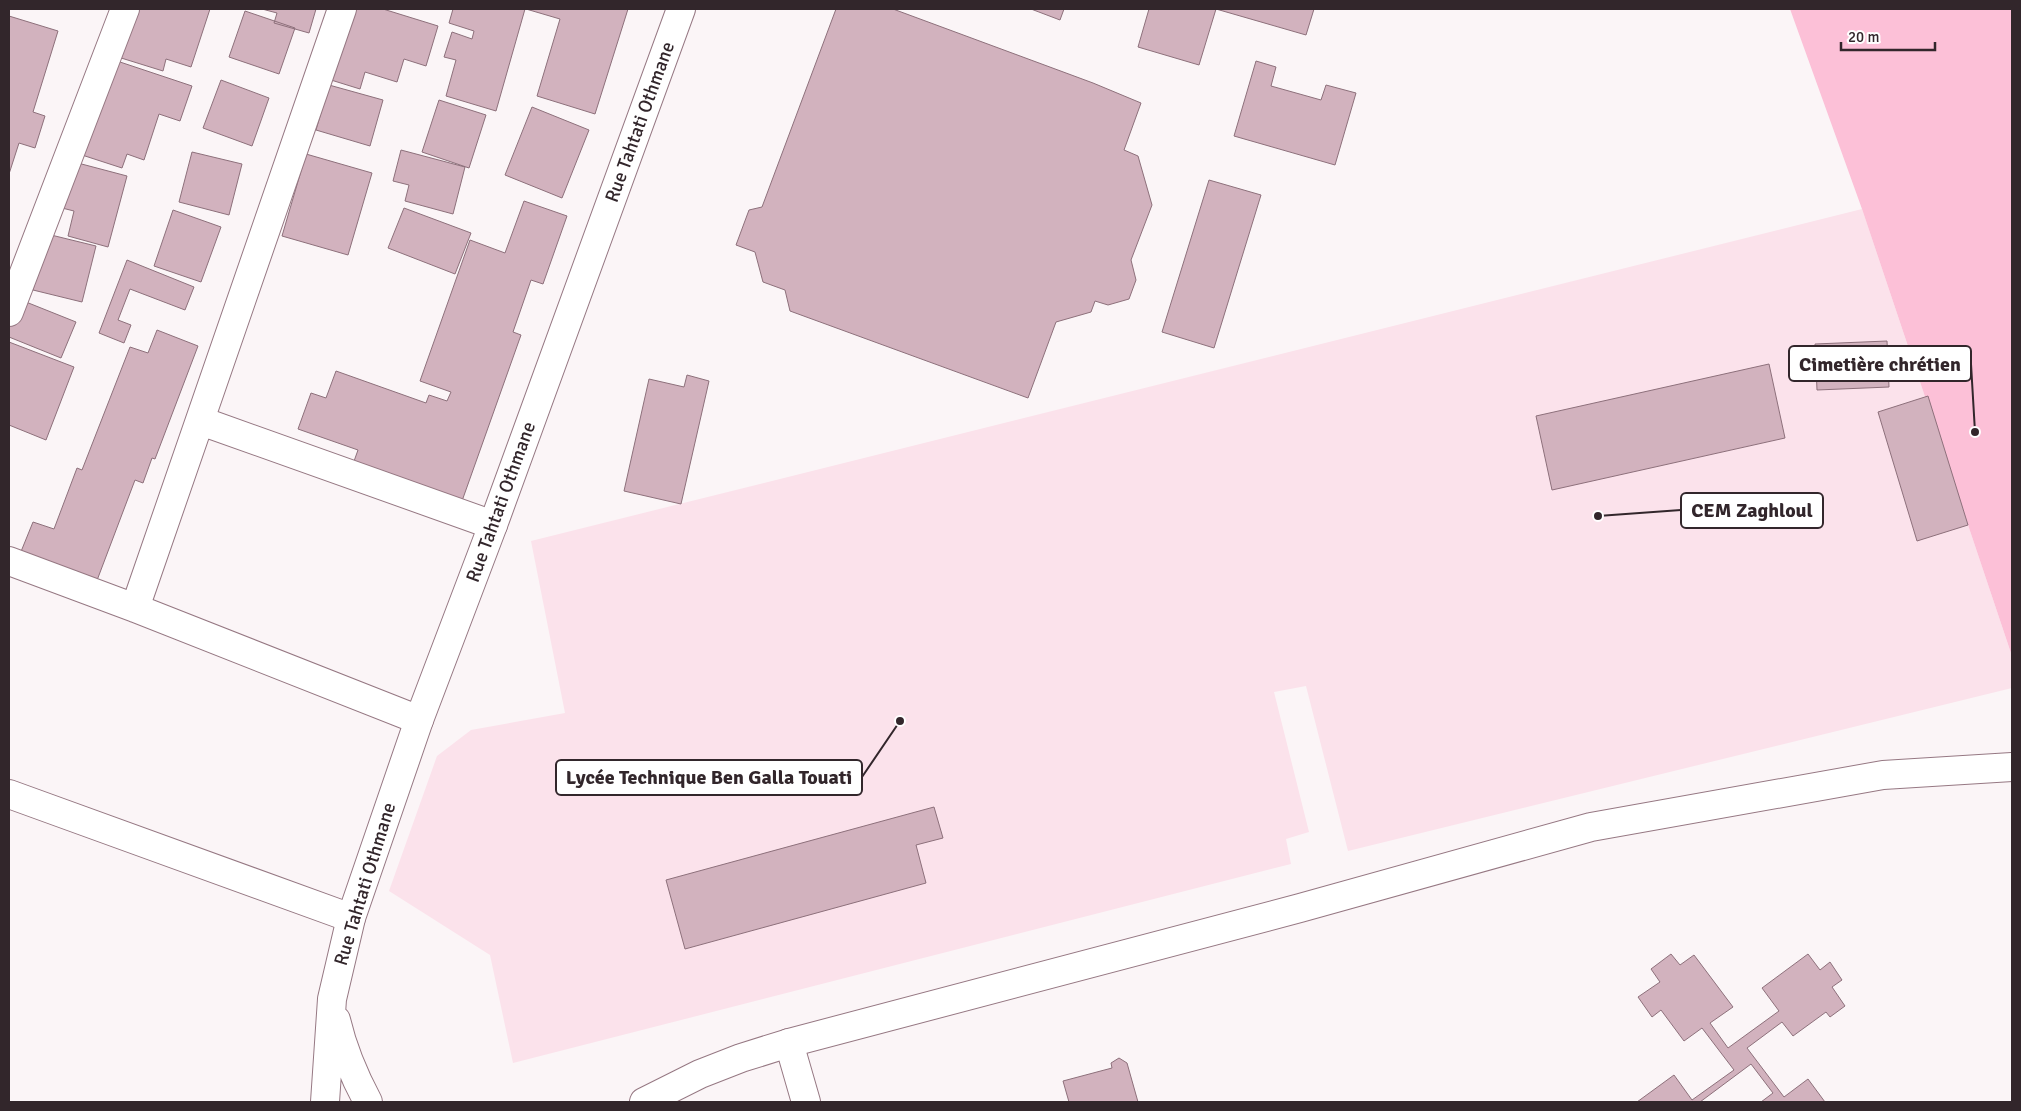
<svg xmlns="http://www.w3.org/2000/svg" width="2021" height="1111" font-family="Signika,sans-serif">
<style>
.built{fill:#fbe2eb}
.green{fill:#fcc0d7}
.building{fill:#d2b2be;stroke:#8d707b}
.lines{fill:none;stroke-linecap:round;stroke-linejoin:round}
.street-casing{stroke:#967883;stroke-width:30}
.secondary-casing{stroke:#967883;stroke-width:30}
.street{stroke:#fff;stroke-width:28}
.secondary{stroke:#fff;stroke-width:28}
.labels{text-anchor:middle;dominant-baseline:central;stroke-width:4;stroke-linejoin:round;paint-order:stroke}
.street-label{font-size:19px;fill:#32262b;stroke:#fff}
.leader{fill:none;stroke:#32262b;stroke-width:2}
.callout-dot{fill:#32262b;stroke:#fff;stroke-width:2}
.callout{fill:#fff;stroke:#32262b;stroke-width:2}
.callout-label{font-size:20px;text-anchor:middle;font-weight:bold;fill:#32262b}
</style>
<rect width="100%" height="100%" fill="#fbf5f7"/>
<path class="built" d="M1862 209 2012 656V688L1348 851 1306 686 1274 692 1309 832 1286 839 1291 864 513 1063 490 955 389 891 437 756 471 730 565 713 531 541Z"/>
<path class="green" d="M1790 9H2012V656L1862 209Z"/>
<path class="building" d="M133 9H210L191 67 166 59 163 71 118 57Z
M262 9H316L309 33 274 23 277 13Z
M354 9H383L438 26 426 66 404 59 397 82 365 72 360 89 331 80Z
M453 9H525L496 111 446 96 456 60 444 57 452 32 472 39 474 31 449 23Z
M526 9H628L595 114 537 96 560 19Z
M836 9H893L1093 83 1141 103 1124 150 1138 156 1152 205 1131 260 1136 280 1129 299 1108 305 1095 301 1091 312 1056 322 1028 398 790 311 785 290 763 282 755 252 736 245 749 210 762 207Z
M1031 9H1064L1060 20Z
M1149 9H1314L1306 35 1216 9 1199 65 1138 47Z
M245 11 295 28 279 74 229 57Z
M9 16 58 31 33 112 45 116 35 148 19 143 9 174Z
M114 60 192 86 180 121 159 114 144 160 127 154 122 168 82 155Z
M1256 61 1276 67 1271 86 1321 100 1326 85 1356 93 1335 165 1234 136Z
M221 80 269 98 252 146 203 128Z
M329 85 383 100 370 146 316 130Z
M439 100 486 115 469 168 422 152Z
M532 107 589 130 562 198 505 175Z
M401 150 465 167 453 214 405 201 409 185 393 181Z
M192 152 242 164 229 215 179 202Z
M306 154 372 173 348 255 282 236Z
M74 162 127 176 108 247 68 236 74 211 62 208Z
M1209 180 1261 195 1214 348 1162 332Z
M524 201 567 216 543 284 531 280 513 332 521 335 462 501 353 464 358 450 298 429 311 393 326 398 336 371 426 403 429 395 447 401 451 392 420 381 470 240 505 253Z
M404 208 471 233 455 274 388 248Z
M173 210 221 227 201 282 154 266Z
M47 234 96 246 82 302 33 290Z
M127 260 194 287 185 310 130 289 118 320 131 325 124 343 99 333Z
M16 298 76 322 61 358 9 337V316Z
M157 330 198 346 155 459 152 458 143 483 135 480 96 583 20 554 33 522 54 529 77 468 82 470 130 347 148 353Z
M1887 341 1889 387 1817 390 1815 344Z
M9 342 74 367 46 440 9 425Z
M1769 364 1785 438 1552 490 1536 416Z
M687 375 709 381 681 504 624 491 649 379 684 387Z
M1928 396 1968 525 1917 541 1878 412Z
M934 807 943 838 916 845 926 883 685 949 666 880Z
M1671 954 1680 965 1694 955 1733 1007 1710 1023 1728 1048 1779 1011 1762 988 1808 954 1820 970 1830 962 1842 980 1832 987 1845 1006 1830 1017 1826 1012 1793 1036 1782 1022 1747 1048 1784 1097 1808 1079 1825 1102H1761L1773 1093 1751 1064 1700 1102H1637L1674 1075 1692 1100 1734 1070 1702 1028 1684 1041 1661 1010 1652 1017 1638 997 1660 982 1651 969Z
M1119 1058 1127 1063 1138 1102H1069L1063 1081 1112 1068 1111 1063Z"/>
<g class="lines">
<defs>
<path id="street" d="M9 312 125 9
M201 421 493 525
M9 561 135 608 419 720
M135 608 342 9
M9 794 351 918
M789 1043 806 1102"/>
<path id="secondary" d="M336 1020C343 1050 354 1076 368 1102
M325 1102 332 999 351 918 419 720 493 525 681 9
M644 1102 700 1074 741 1058 789 1043 1300 908 1591 827 1883 775 2012 767"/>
</defs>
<use href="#street" class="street-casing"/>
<use href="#secondary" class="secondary-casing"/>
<use href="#street" class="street"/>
<use href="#secondary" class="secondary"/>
</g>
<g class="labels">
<g class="street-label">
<text transform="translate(640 122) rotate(-70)">Rue Tahtati Othmane</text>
<text transform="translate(501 502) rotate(-70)">Rue Tahtati Othmane</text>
<text transform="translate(365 884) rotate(-73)">Rue Tahtati Othmane</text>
</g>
</g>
<path class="leader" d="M1975 432L1971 364M1598 516L1681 510M900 721L862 777"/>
<g class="callout-dot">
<circle cx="1975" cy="432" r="5"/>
<circle cx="1598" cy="516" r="5"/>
<circle cx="900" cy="721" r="5"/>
</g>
<g class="callout">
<rect x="1789" y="346" width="182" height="35" rx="5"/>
<rect x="1681" y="493" width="142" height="35" rx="5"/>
<rect x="556" y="760" width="306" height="35" rx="5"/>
</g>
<g class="callout-label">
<text x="1880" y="371">Cimetière chrétien</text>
<text x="1752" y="517">CEM Zaghloul</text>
<text x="709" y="784">Lycée Technique Ben Galla Touati</text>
</g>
<rect width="2021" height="1111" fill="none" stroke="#32262b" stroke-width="20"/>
<path d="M1841 42v8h94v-8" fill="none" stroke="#32262b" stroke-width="2.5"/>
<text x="1848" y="42" font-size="15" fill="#32262b" stroke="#ffffff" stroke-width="4" paint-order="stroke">20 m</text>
</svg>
